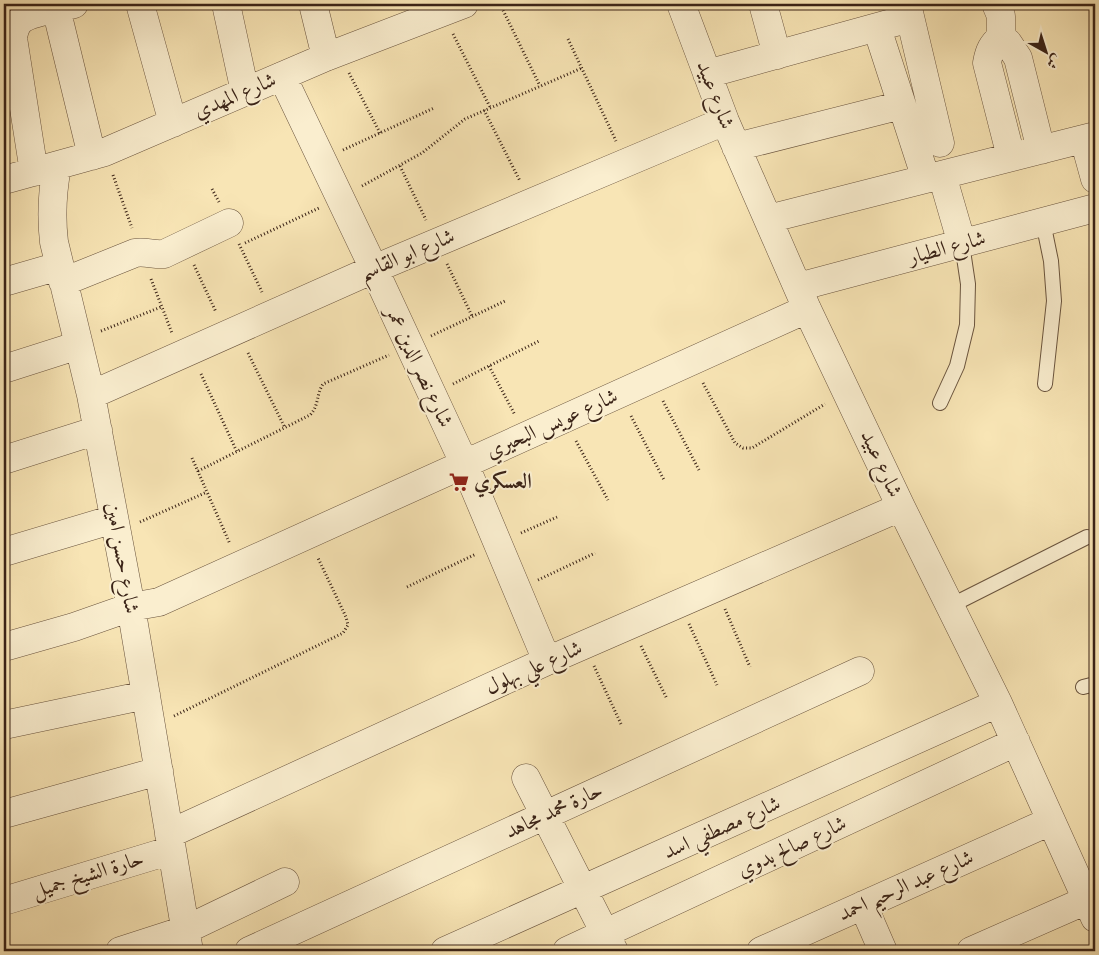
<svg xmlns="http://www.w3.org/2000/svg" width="1099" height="955" font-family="'IM FELL DW Pica',Amiri,serif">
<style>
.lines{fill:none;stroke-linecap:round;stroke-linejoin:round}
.service-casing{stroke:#6a543e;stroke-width:16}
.minor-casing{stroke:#6a543e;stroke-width:29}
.path{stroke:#3a2317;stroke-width:3;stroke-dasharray:1 2.5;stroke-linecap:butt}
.service{stroke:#faeecf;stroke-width:14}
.minor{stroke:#faeecf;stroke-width:28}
.labels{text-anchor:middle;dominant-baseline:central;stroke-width:4;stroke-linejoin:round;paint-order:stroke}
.street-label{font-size:21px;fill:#3a2317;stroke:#faeecf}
.poi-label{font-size:21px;font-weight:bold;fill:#3a2317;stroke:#faeecf;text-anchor:start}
</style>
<rect width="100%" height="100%" fill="#f8e5b5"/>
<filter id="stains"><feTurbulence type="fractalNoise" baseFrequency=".004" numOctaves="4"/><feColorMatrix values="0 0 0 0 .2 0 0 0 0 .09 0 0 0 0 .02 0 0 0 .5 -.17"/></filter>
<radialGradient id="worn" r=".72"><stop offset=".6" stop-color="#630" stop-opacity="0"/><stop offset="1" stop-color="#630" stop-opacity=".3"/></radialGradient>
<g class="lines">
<defs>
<path id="service" d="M1043 222 1051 261 1054 301 1045 384
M940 403 957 366 967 325 968 284 962 244
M950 606 1087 537
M1083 687 1095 684"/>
<path id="minor" d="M55 4 92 156
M140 4 173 123
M226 4 245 92
M313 4 326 57
M681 4 725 121 807 309 901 507 998 703 1095 918
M763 4 777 55
M907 4 940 143
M996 4 1001 16V37C992 45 989 51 987 63L1011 157
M877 28 926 179
M1001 37 1008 43 1018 58 1041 150
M707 74 910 18
M282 76 374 269 464 463 547 661
M1084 139 1095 179
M736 147 902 105
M57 167C52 193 51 216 54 242L91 395 131 607 189 951
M34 172 13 38C14 31 15 25 21 20 31 12 60 8 74 4
M942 175 962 244
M4 180 105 152 326 57 464 4
M768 219 1095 136
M4 282 59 266
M63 282 135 253C145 251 154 255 164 254L229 223
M798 287 1095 208
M4 369 79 345
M91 395 374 269 725 121
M4 460 98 430
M4 552 114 519
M4 647 74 627 131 607 159 602 807 309
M4 725 146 695
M526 778 614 951
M4 814 159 771
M169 834 547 661 901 507
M4 901 172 850
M863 905 883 951
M120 951 185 930 285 882
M249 951 860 671
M445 951 998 703
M567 951 1016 742
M761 951 1051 821
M971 951 1087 900"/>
</defs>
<use href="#service" class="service-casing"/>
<use href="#minor" class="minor-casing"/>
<path class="path" d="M500 4 540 86
M453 34 490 107
M568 39 616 141
M349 73 380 133
M484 110 520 181
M343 150 434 108
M400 166 426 220
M113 175 132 228
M362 186 422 153 465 119 582 68
M212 189 219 202
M245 243 319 208
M239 244 262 292
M447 264 472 316
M194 265 216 312
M151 279 172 333
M101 331 161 307
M431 336 505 301
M248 353 285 428
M489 366 515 415
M201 374 237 452
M703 383 735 443 743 448H752L825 404
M453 384 539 341
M663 401 699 470
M631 416 664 480
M576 441 608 500
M192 458 230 544
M198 471 310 415C319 406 316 395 323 384L389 355
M140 522 207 492
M521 533 557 517
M538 580 595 553
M407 587 476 554
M725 609 750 667
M689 624 717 685
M641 646 667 699
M594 666 621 724
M174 716 343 633 348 625 346 617 318 558"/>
<use href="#service" class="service"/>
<use href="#minor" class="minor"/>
</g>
<defs>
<symbol id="supermarket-bare" viewBox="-9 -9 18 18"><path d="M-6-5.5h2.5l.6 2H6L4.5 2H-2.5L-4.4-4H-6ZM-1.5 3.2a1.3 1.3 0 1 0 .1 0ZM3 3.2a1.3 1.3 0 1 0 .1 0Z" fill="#8f2418" stroke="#faeecf" stroke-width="2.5" paint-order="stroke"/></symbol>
</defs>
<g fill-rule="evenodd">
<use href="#supermarket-bare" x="445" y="468" width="28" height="28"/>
</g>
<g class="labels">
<g class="street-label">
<text transform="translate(715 95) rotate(69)">شارع عبيد</text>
<text transform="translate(235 96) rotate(-23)">شارع المهدي</text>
<text transform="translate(947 248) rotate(-15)">شارع الطيار</text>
<text transform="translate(407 255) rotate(-23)">شارع ابو القاسم</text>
<text transform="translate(419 367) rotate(65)">شارع نصر الدين عمر</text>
<text transform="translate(552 424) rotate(-24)">شارع عويس البحيري</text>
<text transform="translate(881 464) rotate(65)">شارع عبيد</text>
<text transform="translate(122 558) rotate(80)">شارع حسن امين</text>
<text transform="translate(534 668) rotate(-24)">شارع علي بهلول</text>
<text transform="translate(554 811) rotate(-25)">حارة محمد مجاهد</text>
<text transform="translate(722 828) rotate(-24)">شارع مصطفي اسد</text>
<text transform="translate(792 847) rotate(-25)">شارع صالح بدوي</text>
<text transform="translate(88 875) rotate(-17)">حارة الشيخ جميل</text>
<text transform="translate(906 886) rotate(-24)">شارع عبد الرحيم احمد</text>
</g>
<g class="poi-label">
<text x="474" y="482">العسكري</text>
</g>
</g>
<rect width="1099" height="955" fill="none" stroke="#f8e5b5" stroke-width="20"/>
<rect x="5" y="5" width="1089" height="945" fill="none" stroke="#3a2317" stroke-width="2.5"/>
<rect x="10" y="10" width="1079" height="935" fill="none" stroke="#3a2317"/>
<g transform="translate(1046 52) rotate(141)" stroke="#faeecf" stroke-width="4" paint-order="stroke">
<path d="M0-4L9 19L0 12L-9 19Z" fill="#3a2317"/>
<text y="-8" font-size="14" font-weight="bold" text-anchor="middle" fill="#3a2317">ش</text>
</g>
<rect width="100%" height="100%" filter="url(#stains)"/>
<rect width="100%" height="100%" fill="url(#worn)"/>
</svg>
